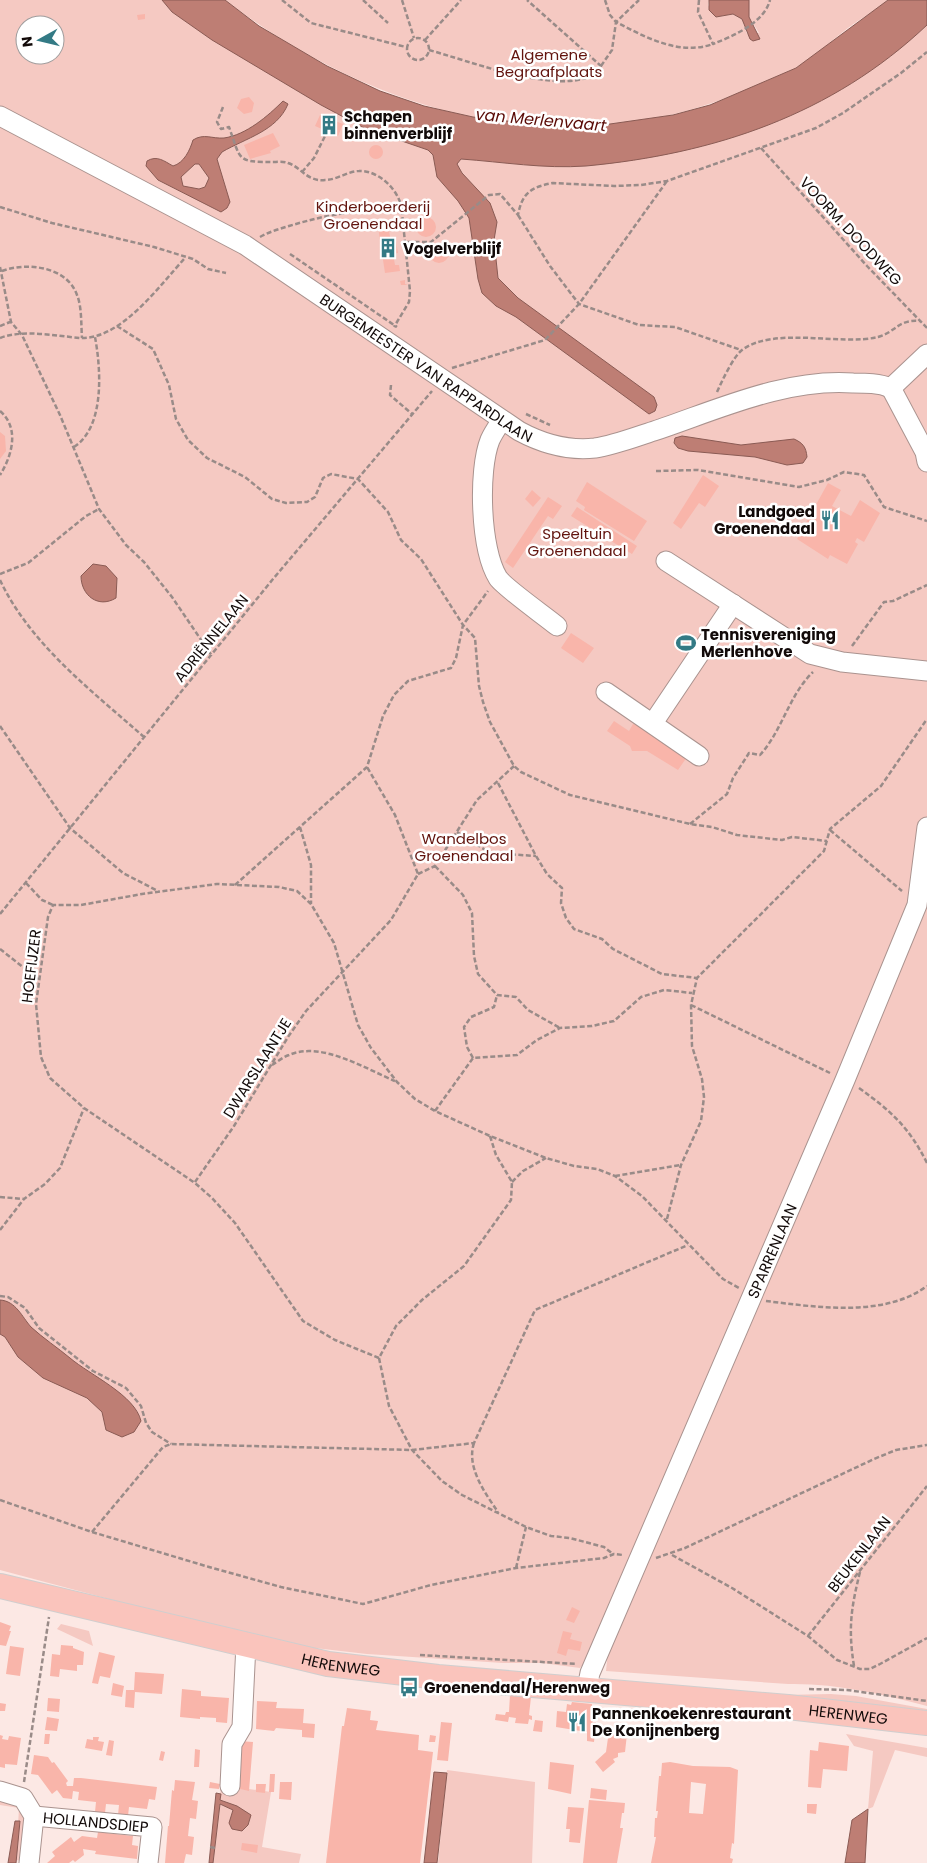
<svg xmlns="http://www.w3.org/2000/svg" width="927" height="1863" font-family="Poppins,sans-serif">
<style>
.green{fill:#f5c9c2;fill-rule:evenodd}
.water{fill:#be7e74;stroke:#8a5b54;fill-rule:evenodd}
.building{fill:#f9b5aa;fill-rule:evenodd}
.lines{fill:none;stroke-linecap:round;stroke-linejoin:round}
.minor-casing{stroke:#aa938f;stroke-width:21}
.major-casing{stroke:#d0cece;stroke-width:26}
.path{stroke:#998b88;stroke-width:2.5;stroke-dasharray:5 2.5;stroke-linecap:butt}
.minor{stroke:#fff;stroke-width:19}
.major{stroke:#fac4bc;stroke-width:24}
.labels{text-anchor:middle;dominant-baseline:central;stroke-width:5;stroke-linejoin:round;paint-order:stroke}
.park-label{font-size:15px;fill:#62140e;stroke:#fff}
.poi-label{font-size:15px;font-weight:bold;fill:#120a09;stroke:#fff;text-anchor:start}
.street-label{font-size:15px;fill:#120a09;stroke:#fff}
.water-label{font-size:16px;font-style:italic;fill:#5a0b06;stroke:#fff}
</style>
<rect width="100%" height="100%" fill="#fce8e4"/>
<path class="green" d="M0 0H167L338 110 699 139 927 0V1706C881 1694 836 1683 788 1684L606 1671 608 1652H593L580 1668 542 1663H503L367 1654 306 1647 124 1603 0 1570ZM25 25H55V55H25Z
M225 0H709L708 5 716 17 733 14 742 19 747 34 759 33 749 17V0H888C875 11 861 18 848 28 831 41 815 56 797 67 780 78 760 84 741 92 562 167 374 114 225 0Z
M61 1624 89 1631 93 1646 57 1629Z
M831 1694 856 1696 927 1709V1719L783 1695Z
M846 1734 927 1748V1757L895 1750 873 1807 868 1809 873 1751 854 1746Z
M447 1770 535 1782 532 1863H438Z
M221 1785 271 1792 262 1847 301 1854 299 1863H213L220 1804 233 1810 237 1806 220 1800Z
M0 1797 11 1799 28 1818 24 1861 16 1860 19 1808 0 1805Z"/>
<path class="water" d="M162 0H225L259 26 327 66 380 91 424 106 473 117 558 127 603 125 673 115 710 105 796 68 888 0H927V25C832 115 714 154 586 166 544 169 503 162 461 159L457 164 462 173 490 203 497 222 494 240 498 278 518 298 654 397 657 405 655 411 649 414 516 317 496 306 482 293 478 279 469 218 458 201 437 177 433 155 428 150 364 128 321 105 212 40 172 12Z
M709 0H749V17L760 39 753 41 750 39 742 19 733 14 716 17 709 10Z
M283 101 288 104C277 131 246 138 222 152L217 159 230 202 227 208 221 212 158 180 146 166 147 161C157 155 164 161 173 166 184 163 190 150 193 140 204 133 212 139 224 138 246 135 268 116 283 101ZM195 164H199L209 178 205 187 199 189 183 186 181 177Z
M682 436 741 445 794 439C803 443 806 447 807 457L803 463 787 465 755 457 688 451 678 448 674 443 675 438Z
M93 564 106 566 117 578 116 598C98 609 81 595 81 576Z
M0 1300C16 1301 22 1317 31 1327 43 1338 58 1348 70 1358 90 1375 135 1395 141 1421L134 1432 122 1437 106 1430 102 1412 87 1398 43 1378 18 1357 5 1337 0 1334Z
M434 1772 447 1773 437 1863H424Z
M216 1793 221 1794 220 1800 237 1806 251 1815 248 1825 242 1831 232 1829 229 1823 233 1810 220 1804 213 1863H209Z
M868 1809 865 1863H845L852 1820Z
M15 1821H20L16 1863H8Z"/>
<path class="building" d="M145 14V19L138 20 137 15Z
M249 97 254 103 252 112 244 114 237 108 241 99Z
M320 115 343 124 338 136 315 126Z
M273 133 280 146 270 151 271 153 250 159 244 145Z
M369 152a7 7 0 1 1 14 0a7 7 0 1 1-14 0Z
M416 227a10 10 0 1 1 20 0a10 10 0 1 1-20 0Z
M393 224 394 230 389 231 391 242 396 241 398 253 393 254 395 265H399L400 271 385 273 378 227Z
M429 253a10 10 0 1 1 20 0a10 10 0 1 1-20 0Z
M405 280V284L408 285H401L400 281Z
M0 432 5 436 6 451 0 459Z
M703 475 719 486 705 507 699 503 681 529 673 523Z
M587 482 647 521 634 541 584 510 585 507 576 501Z
M828 483 841 490 832 506 851 516 860 500 880 513 864 542 857 538 855 542 858 544 847 564 830 555 828 559 797 539Z
M532 490 541 498 533 507 525 499Z
M548 497 562 506 553 519 548 516 513 568 505 562Z
M577 507 637 546 632 554 571 516Z
M571 633 594 648 583 663 561 648Z
M614 721 629 731 633 724 641 725 687 757 678 770 647 751H632L630 746 607 731Z
M572 1607 580 1611 574 1623 566 1620Z
M0 1622 11 1626 9 1631H11L6 1646 0 1645Z
M563 1631 572 1633 570 1639 582 1642 580 1651 568 1649 566 1656 557 1653Z
M61 1645 73 1646V1648L84 1652 83 1665H77V1671L60 1669 59 1677 50 1676 52 1654 60 1655Z
M10 1646 24 1648 20 1676 6 1674Z
M99 1652 115 1656 110 1678 100 1676 98 1684 92 1683Z
M135 1672 164 1674 162 1694 135 1692 134 1708 125 1707 126 1690H134Z
M113 1683 124 1686 122 1697 111 1695Z
M182 1689 201 1691V1696L229 1698 227 1723 216 1722V1718L200 1717V1719L180 1717Z
M510 1695 531 1697 529 1715 532 1716V1720L529 1719 528 1724 515 1723 516 1718 509 1717 508 1722 495 1720 496 1714 505 1715 506 1712H509Z
M48 1698 60 1699 59 1712 47 1711Z
M257 1701 277 1702 276 1708 304 1709 303 1723 315 1724 314 1738 302 1737V1730L276 1728 274 1731 256 1729Z
M572 1702 592 1704 593 1722H596L594 1742 587 1741V1732L556 1727 557 1711 566 1712 567 1704 571 1705Z
M0 1703 6 1704 5 1711H0Z
M347 1708 371 1711 370 1720 378 1721 376 1730 419 1735 418 1750 433 1752 420 1863H326L342 1726H344Z
M47 1717 59 1719 57 1731 45 1730Z
M535 1720 543 1721 542 1732 533 1731Z
M441 1722 452 1723 448 1761 437 1760Z
M612 1732 627 1734 625 1752 618 1753V1757L613 1759 615 1762 603 1772 595 1762 606 1752 608 1738H611Z
M45 1734H50L49 1744H44Z
M0 1735 3 1736 2 1739 8 1740 9 1736 21 1738 17 1765 5 1764V1768L0 1767Z
M430 1735 436 1736 435 1742H429Z
M93 1737H99L98 1741 104 1742 102 1751 85 1748 87 1739 93 1740Z
M109 1740 114 1741 112 1756 106 1755Z
M239 1741 253 1742 249 1791 236 1788Z
M819 1742 849 1746 847 1771 823 1769 821 1788 808 1787 810 1750 818 1751Z
M195 1749 200 1750 199 1767H194Z
M161 1751 165 1752 163 1761 159 1760Z
M34 1755 48 1757 52 1763 54 1762 68 1781 66 1783 67 1786H73L74 1778H81L157 1787 155 1800 149 1799 147 1809 129 1807 128 1816 118 1815 119 1805 106 1804 105 1813 95 1812 96 1802 78 1800 79 1792 73 1791 72 1799 63 1798 57 1790 52 1794 38 1775 31 1774Z
M550 1762 574 1765 571 1794 548 1789Z
M670 1762 693 1766 730 1767 738 1770 734 1844 732 1843 730 1858 733 1859 732 1863H651L656 1837H654L655 1818H657L658 1811H656L659 1776H661L662 1763ZM691 1782 706 1784 703 1814 689 1813Z
M270 1774H275L274 1792H269Z
M175 1780 195 1782 192 1800 198 1801 196 1819 190 1818 188 1836 194 1837 192 1855 186 1854 184 1863H165L168 1826H169L172 1790 174 1791Z
M210 1782 220 1784 219 1789 209 1788Z
M280 1782H292L291 1800 279 1799Z
M256 1784H266L265 1793 256 1792Z
M591 1788 607 1790 606 1800 590 1798Z
M589 1800 625 1803 624 1813H622L620 1828H623L617 1863H583Z
M807 1804H817L816 1814 807 1813Z
M568 1807 584 1808 580 1843 569 1842 570 1829H566Z
M98 1832 133 1836 132 1845 138 1846 137 1859 95 1854 96 1851 83 1849 84 1855 75 1862 73 1860 69 1863H47L55 1856 52 1852 71 1837 74 1842 82 1836 97 1838Z
M242 1843 258 1845 257 1853 241 1850Z"/>
<g class="lines">
<defs>
<g id="minor">
<path id="s1" d="M0 116 245 245 519 431C543 444 568 451 595 448 615 445 635 437 654 431 717 410 785 378 853 383 866 383 879 383 891 388"/>
<path d="M891 388 925 452 927 462"/>
<path d="M891 388 927 354"/>
<path d="M502 420C498 426 493 433 490 440 478 470 480 549 498 578 505 588 545 616 557 626"/>
<path d="M666 561 810 654 842 662 927 671"/>
<path d="M606 692 699 756"/>
<path d="M653 723 733 604"/>
<path id="s2" d="M587 1688 590 1673 845 1080 917 905 927 827"/>
<path d="M230 1786 232 1744 242 1727 246 1644"/>
<path d="M0 1791 23 1798 34 1816 29 1863"/>
<path id="s3" d="M34 1816 152 1827 148 1863"/>
</g>
<g id="major">
<path id="s4" d="M0 1586 328 1664 438 1677 788 1707 927 1723"/>
</g>
</defs>
<use href="#minor" class="minor-casing"/>
<use href="#major" class="major-casing"/>
<path class="path" d="M282 0 311 23 406 47
M363 0 388 23
M402 0 414 38
M605 0 610 15 616 22 639 0
M699 0 698 12 713 44C733 36 764 23 770 0
M407 49a11 11 0 1 1 22 0a11 11 0 1 1-22 0Z
M425 40 461 0
M429 50C469 61 547 91 586 78 592 76 597 70 601 66L527 0
M601 66 612 50 616 22C645 37 679 56 713 44
M223 107 217 122 221 129 229 127C241 160 236 162 272 162 277 162 284 161 288 163 301 167 307 182 325 180 337 180 348 171 359 171 380 170 402 193 402 213
M761 148 867 266 927 328
M302 172 314 158 327 132
M0 207 52 223 154 247 193 259 208 269 226 273
M518 215 550 266 579 304 639 325 675 327 741 350
M260 237C269 232 279 229 289 226 326 215 363 207 402 213L410 291 409 302 394 327
M407 242H431L489 195 500 194 518 215C522 193 531 187 553 183L614 186 641 185 667 181 816 128 843 113 901 73 927 52
M290 254 397 327
M0 267 11 322 22 335 60 415 99 509 126 545 144 562 172 597 212 656
M2 271C26 262 67 266 77 295 82 307 81 325 82 338
M0 326 10 322
M117 326 153 349 169 385 176 419 188 440 207 458 245 477 272 499 286 503 307 502 315 497 323 478 331 474 358 479 388 512 401 540 421 559 463 625 475 638 479 686 483 702 490 722 514 766 521 772 570 795 690 824 712 827 737 835 782 840 792 837 827 841
M0 338C23 329 57 336 80 338 121 340 160 285 185 258
M452 368 545 340 579 304 667 181
M391 385 390 395 412 414
M717 392C722 381 733 357 742 350 774 326 841 346 878 337 896 332 898 319 920 321
M0 411C20 428 12 456 0 475
M526 414 550 425
M74 447C105 427 101 369 95 337
M656 471 698 470 799 487 827 480 844 472 864 475 884 507 927 521
M0 574 28 563 86 516 99 509
M0 580C30 644 92 691 144 737
M852 646 884 602 893 601 927 585
M0 726 70 828 123 873 158 891
M498 783 536 856 547 874 562 888 561 903 566 918 574 929 602 939 613 949 662 974 697 978
M690 824 727 794 733 778 749 753 760 755C782 731 789 695 813 672
M300 827 311 865V904
M830 830 902 891
M457 832 490 853 536 856
M435 866 463 895 472 913 474 956 478 974 497 995 516 997 528 1010 560 1028
M418 874 435 866 477 800 514 766
M26 883 42 900 53 905
M235 885 367 767 383 716 394 695 408 681 451 668 456 658 463 625 488 591
M0 914 273 579 432 391
M0 949 38 979
M691 1005 830 1073
M473 1058 467 1047 464 1027 471 1017 494 1007 497 995
M272 1065C277 1062 283 1057 289 1055 321 1041 364 1068 395 1081
M859 1088C891 1111 909 1127 927 1163
M435 1111 473 1058 517 1055 537 1040 560 1028 592 1026 614 1021 641 997 664 990 692 993
M490 1136 496 1155 512 1182 511 1200 464 1266 422 1300 396 1326 379 1358 389 1406 412 1450 442 1481 462 1495 526 1527 551 1536 570 1538 604 1547 613 1554
M615 1176 680 1165
M195 1182 234 1126 288 1037 306 1011 391 920 418 874 395 815 367 767
M512 1182 523 1171 546 1158
M0 1197 24 1199
M667 1219 681 1165 701 1121 704 1097 702 1079 692 1046 691 1005 697 978 824 851 830 829 881 786 927 719
M0 1230 24 1199 45 1184 60 1168 84 1108
M0 1296 8 1297 25 1308 39 1328 93 1371 126 1388 141 1406 146 1423 152 1432 171 1444
M766 1301C816 1307 884 1318 927 1286
M379 1358 335 1340 303 1321 235 1223 212 1198 195 1183 84 1108 50 1078 41 1057 36 1004 48 917 53 905H81L142 894 217 884 279 887 297 891 311 904 334 943 358 1025 371 1048 397 1082 415 1099 435 1111 490 1136 546 1158 574 1166 597 1169 615 1176 642 1196 706 1262 723 1279 739 1288
M474 1443C466 1467 485 1493 498 1512
M0 1500 92 1532 209 1567 281 1587 363 1604 431 1585 516 1568 604 1558 614 1554 623 1555
M92 1532 163 1447 171 1444 412 1450 474 1443 535 1310 688 1245
M672 1555 732 1588 808 1636 837 1660 860 1669H870L880 1664 927 1638
M656 1558 685 1548 874 1459 896 1450 927 1445
M516 1568 526 1527
M808 1636 927 1486
M420 1655 577 1664
M854 1666C848 1629 851 1608 860 1572
M809 1689 847 1690 927 1701
M24 1782 49 1617
M210 1847 215 1848"/>
<use href="#minor" class="minor"/>
<use href="#major" class="major"/>
</g>
<defs>
<symbol id="building-bare" viewBox="-9 -9 18 18"><path d="M-4-6H4V6H1V3H-1V6H-4ZM-2.5-4.3h1.7v1.8h-1.7ZM.8-4.3h1.7v1.8H.8ZM-2.5-1h1.7V.8h-1.7ZM.8-1h1.7V.8H.8Z" fill="#337a85" stroke="#fff" stroke-width="2.5" paint-order="stroke"/></symbol>
<symbol id="restaurant-bare" viewBox="-9 -9 18 18"><path d="M-5-6h1v4h1v-4h1v4h1v-4h1v5L-1.5 .5V6h-2V.5L-5-1ZM5-6V6H3V1.5H1.5Q1.5-4 5-6Z" fill="#337a85" stroke="#fff" stroke-width="2.5" paint-order="stroke"/></symbol>
<symbol id="stadium-bare" viewBox="-9 -9 18 18"><path d="M0-5a6.5 5 0 1 0 0 10a6.5 5 0 1 0 0-10ZM-3.5-1.8h7v3.6h-7Z" fill="#337a85" stroke="#fff" stroke-width="2.5" paint-order="stroke"/></symbol>
<symbol id="bus-bare" viewBox="-9 -9 18 18"><path d="M-5-6H5V4H4V6H2V4H-2V6H-4V4H-5ZM-3.5-4V0h7V-4ZM-3.5 1.2v1.5H-2V1.2ZM2 1.2v1.5H3.5V1.2Z" fill="#337a85" stroke="#fff" stroke-width="2.5" paint-order="stroke"/></symbol>
</defs>
<g fill-rule="evenodd">
<use href="#building-bare" x="315" y="111" width="28" height="28"/>
<use href="#building-bare" x="374" y="234" width="28" height="28"/>
<use href="#restaurant-bare" x="816" y="506" width="28" height="28"/>
<use href="#stadium-bare" x="672" y="629" width="28" height="28"/>
<use href="#bus-bare" x="395" y="1673" width="28" height="28"/>
<use href="#restaurant-bare" x="563" y="1708" width="28" height="28"/>
</g>
<g class="labels">
<g class="park-label">
<text x="549" y="54">Algemene<tspan x="549" dy="17">Begraafplaats</tspan></text>
<text x="373" y="206">Kinderboerderij<tspan x="373" dy="17">Groenendaal</tspan></text>
<text x="577" y="533">Speeltuin<tspan x="577" dy="17">Groenendaal</tspan></text>
<text x="464" y="838">Wandelbos<tspan x="464" dy="17">Groenendaal</tspan></text>
</g>
<g class="poi-label">
<text x="344" y="116">Schapen<tspan x="344" dy="17">binnenverblijf</tspan></text>
<text x="403" y="248">Vogelverblijf</text>
<text x="815" y="511" text-anchor="end">Landgoed<tspan x="815" dy="17">Groenendaal</tspan></text>
<text x="701" y="634">Tennisvereniging<tspan x="701" dy="17">Merlenhove</tspan></text>
<text x="424" y="1687">Groenendaal/Herenweg</text>
<text x="592" y="1713">Pannenkoekenrestaurant<tspan x="592" dy="17">De Konijnenberg</tspan></text>
</g>
<g class="street-label">
<text transform="translate(851 231) rotate(47)">VOORM. DOODWEG</text>
<text stroke="none"><textPath href="#s1" startOffset="496">BURGEMEESTER VAN RAPPARDLAAN</textPath></text>
<text transform="translate(211 638) rotate(-51)">ADRIËNNELAAN</text>
<text transform="translate(31 966) rotate(-83)">HOEFIJZER</text>
<text transform="translate(257 1068) rotate(-58)">DWARSLAANTJE</text>
<text stroke="none"><textPath href="#s2" startOffset="475">SPARRENLAAN</textPath></text>
<text transform="translate(859 1554) rotate(-52)">BEUKENLAAN</text>
<text stroke="none"><textPath href="#s4" startOffset="350">HERENWEG</textPath></text>
<text stroke="none"><textPath href="#s4" startOffset="860">HERENWEG</textPath></text>
<text stroke="none"><textPath href="#s3" startOffset="62">HOLLANDSDIEP</textPath></text>
</g>
<g class="water-label">
<text transform="translate(541 120) rotate(5)">van Merlenvaart</text>
</g>
</g>
<g transform="translate(40 40) rotate(262)"><circle r="24" fill="#ffffff" stroke="#a09d9d"/>
<path d="M0-4L9 19L0 12L-9 19Z" fill="#337a85"/>
<text y="-8" font-size="14" font-weight="bold" text-anchor="middle" fill="#120a09">N</text>
</g>
</svg>
